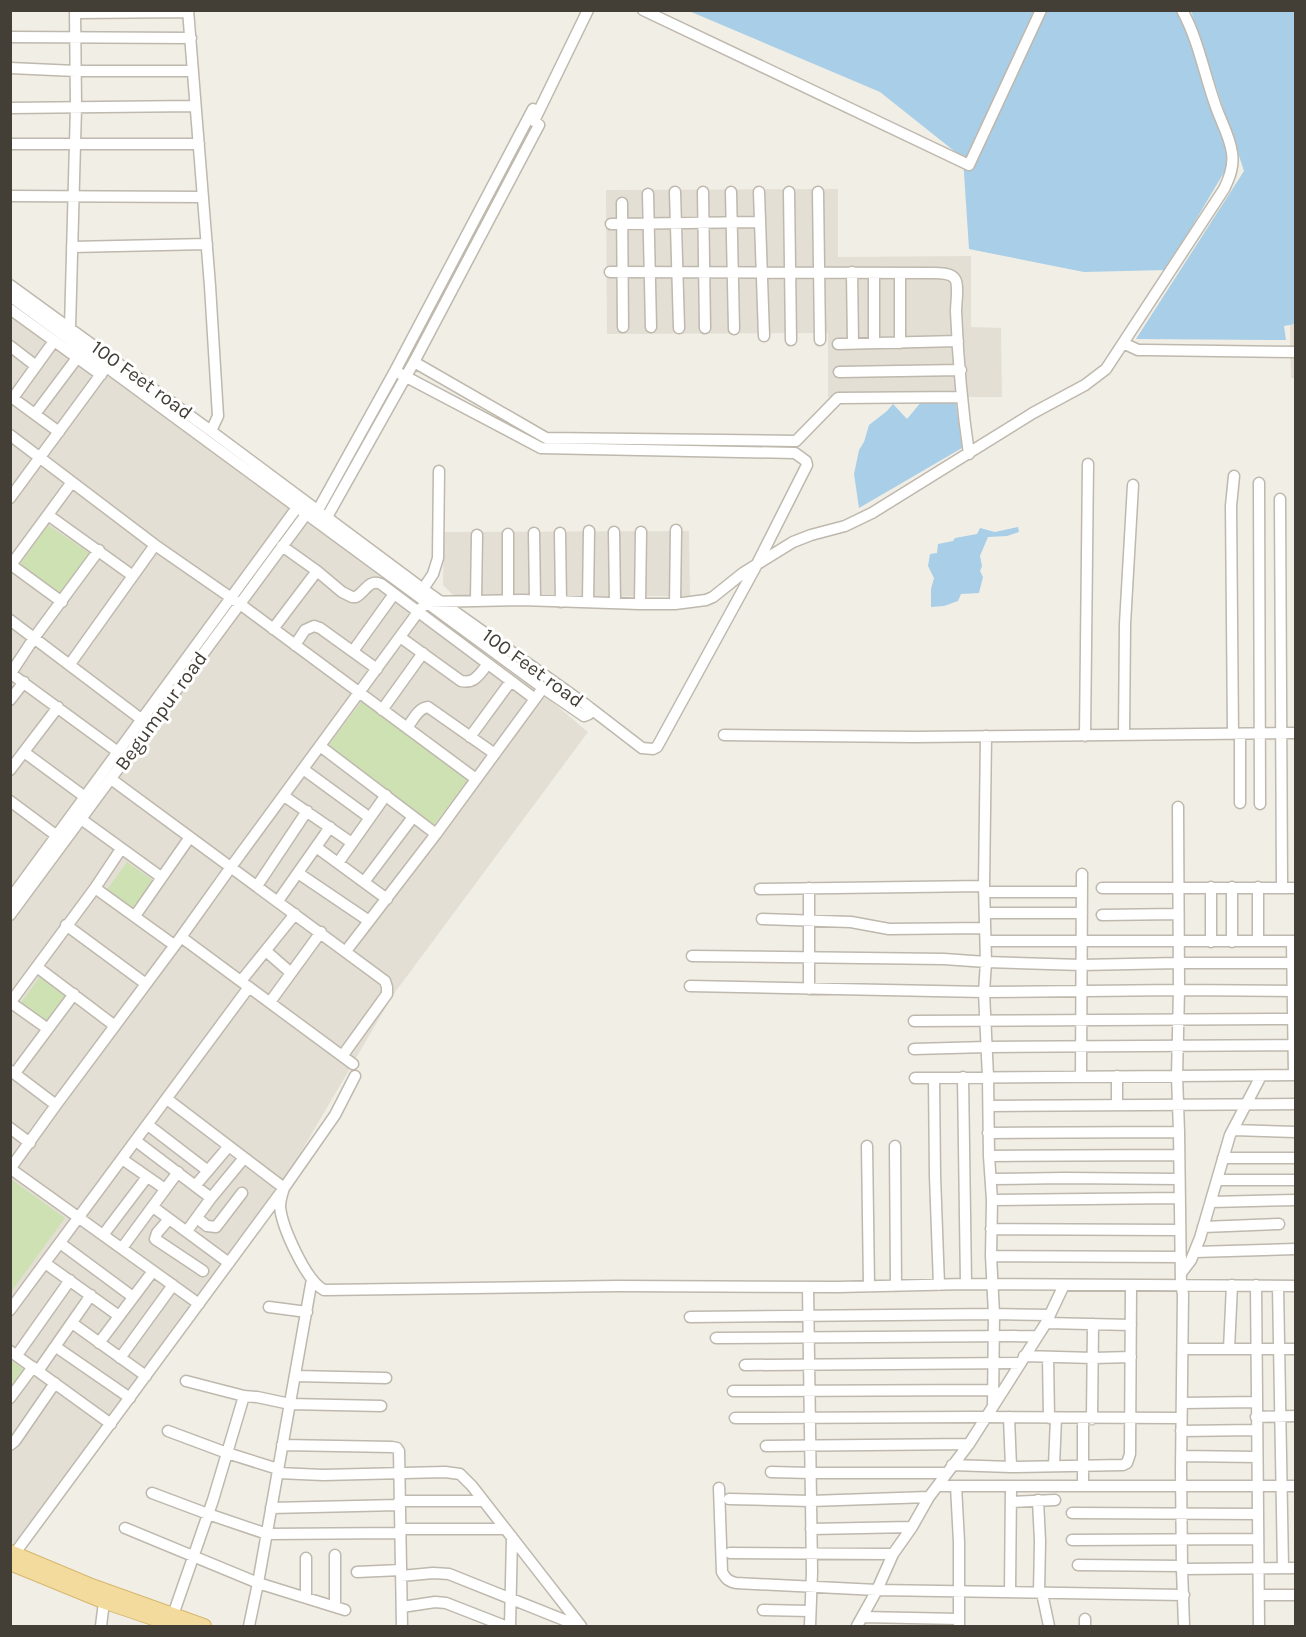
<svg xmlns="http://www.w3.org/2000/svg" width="1306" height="1637" font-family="Karla,sans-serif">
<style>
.residential{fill:#e4dfd5}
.green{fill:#cde1b3}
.water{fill:#a9cee8}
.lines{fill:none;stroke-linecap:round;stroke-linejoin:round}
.minor-casing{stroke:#beb8ad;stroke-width:13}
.major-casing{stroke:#d6b76f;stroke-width:16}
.minor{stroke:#fff;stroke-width:10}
.major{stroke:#f3da9d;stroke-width:14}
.labels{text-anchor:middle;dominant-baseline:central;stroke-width:6;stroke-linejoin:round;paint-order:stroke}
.street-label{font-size:20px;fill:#433e36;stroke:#fff}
</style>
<rect width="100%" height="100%" fill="#f1eee6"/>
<path class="residential" d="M838 189V257L971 256V327L1001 328 1002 397H828V333L607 334 606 190Z
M11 301 538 690 588 732 393 995 284 1181 15 1546 11 1544Z
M1290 325H1295V378H1291Z
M689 531 690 596 455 597 443 585 444 532Z"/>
<path class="green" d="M48 525 91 554 62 595 19 566Z
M362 701 468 780 434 825 328 746Z
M127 862 154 881 133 910 106 891Z
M41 975 68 994 47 1023 20 1004Z
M11 1179 65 1218 11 1292 10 1180Z
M11 1360 25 1371 11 1390Z"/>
<path class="water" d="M689 11H1182L1232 159 1166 270 1084 272 969 249 963 158 880 92Z
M1191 11H1295V324L1284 326 1286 340 1136 339 1244 171Z
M922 401 956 403 962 448 859 508 854 474 859 450 864 442 869 425 887 411 893 404 907 419Z
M1018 527 1019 532 1007 536 988 537 980 556 982 566 980 571 983 577 979 593 961 594 958 601 944 606 931 607V589L934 578 928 566 930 554 937 553 938 544 953 541 955 538 977 534 980 528 995 532Z"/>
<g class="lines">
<defs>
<path id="minor" d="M188 10 210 286 218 416 211 431
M643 10 969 165 1041 10
M75 13 188 12
M10 37 191 38
M10 68 76 71H193
M10 108 195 106
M10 144H199
M675 192 679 328
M703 192 705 328
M731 192 734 329
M759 192 764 336
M789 192 791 340
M818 192 820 340
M648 194 651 327
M10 196 203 197
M622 203 623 327
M611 224 760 222
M72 247 207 244
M610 272 929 273C936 273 951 272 955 279 959 285 956 304 956 311 958 359 962 407 969 454
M852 272 853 343
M874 273V343
M10 285 211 431 423 589 585 704 590 708 589 714 584 716 543 688 10 296
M10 309 101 375
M70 328 76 107 75 10
M900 343V273
M1123 343 1138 350H1146L1296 352
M838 344 958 341
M10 346 36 366
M414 362 546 438 796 441 838 398 962 397
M395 371 541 448 795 453 806 461 807 465 755 568 657 747 653 749 642 748 590 708
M839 372 961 370
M10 396 59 432
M13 398 54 341
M35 414 77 358
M10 435 155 545 240 604 476 779
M1259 483 1260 804
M10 498 107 366
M1280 499 1282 887
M318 510 395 371 533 109
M48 515 133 576
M327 517 414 362 539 125 534 121 588 10
M614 532 615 603
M534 533 535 600
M560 533 561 602
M508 534V600
M282 546 317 571 342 592 352 597H356C366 591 369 579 381 584L535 699
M10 564 62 602
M11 565 72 482
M423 589 433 574 438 558 439 471
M476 600 477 535
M588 602 589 531
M640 604 641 532
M675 604 676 530
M10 620 141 719
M273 629 317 571
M400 637 461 681C475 684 479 674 488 664
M295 645 305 630 314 626 320 628 377 669
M353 651 394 594
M70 664 155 545
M10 673 118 752
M11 673 34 638 99 550
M10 700 24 682
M382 710 423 653
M407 728C413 720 418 708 428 707L495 754
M1233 734 1231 506 1234 476
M1240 734V803
M724 735 915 737 1296 733
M1124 735 1125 624 1133 485
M986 736 984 886 986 962 984 992 988 1077 989 1156 992 1200 991 1256 994 1314 993 1405
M1085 736 1088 464
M470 737 511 681
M320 746 436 834
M24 752 85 797
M303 769 370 818
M10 770 58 707
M111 779 385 981 387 987V994L343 1055
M284 796 352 843
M10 801 57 836
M1178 807 1179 990 1177 1076 1179 1132 1181 1285 1183 1294 1181 1470 1182 1569 1184 1626
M81 819 161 877
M316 847 387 899
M338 863 386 795
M298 873 369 921
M364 882 413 817
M257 886 307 811
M1211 887V942
M1232 887V942
M95 888 174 945
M1102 888H1296
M760 889 984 886
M985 892H1082
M10 899 301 502
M278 901 330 827
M985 913H1082
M10 915 310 509
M1102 915 1178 914
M135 916 190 837
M762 919 851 922 889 929 985 928
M66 925 146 984
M181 937 353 1064
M986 941H1296
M1258 941V887
M1292 941 1294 1075
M266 951 291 973
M346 951 436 834 543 688
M692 956 944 959 986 962 1081 965 1178 963H1296
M37 967 115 1026
M241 981 295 914
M690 986 984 992 1179 990 1296 991
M809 989V888
M10 1002 48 1029
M270 1002 321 932
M10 1003 95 888 121 849
M914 1021 1293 1019
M914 1049 987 1047 1293 1045
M11 1071 56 1105
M15 1073 74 994
M355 1076 335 1115 284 1188C282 1194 280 1200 280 1207 282 1227 306 1281 324 1290L617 1286 838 1287 966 1284 1296 1286
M1081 1076 1082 874
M963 1077 966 1284
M915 1078 1296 1075
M934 1078 935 1176 939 1285
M1117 1105V1076
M989 1106 1296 1104
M148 1125 208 1171
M10 1128 30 1143
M1233 1130 1296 1132
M988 1133 1179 1132
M136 1141 211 1198
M867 1146 869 1286
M895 1146 896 1286
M989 1156 1179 1155
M1223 1158H1296
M122 1159 165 1189
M10 1169 56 1105 181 937 231 867 421 608 428 602 522 600 640 604H675L706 600 713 597 743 573 793 542 811 535 845 526 872 513 1033 413 1085 385 1106 369 1224 189C1230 177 1234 166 1232 153 1230 136 1220 120 1215 104 1204 73 1198 39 1182 10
M11 1169 199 1304
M991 1179 1064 1178 1179 1179
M1217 1180H1296
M195 1186 229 1146
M992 1200 1180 1198
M1211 1202 1296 1200
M153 1207 229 1263
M197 1218 207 1226 216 1227 242 1193
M169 1219 157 1233 155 1239 203 1271
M1203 1227 1279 1224
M991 1229 1180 1230
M187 1231 211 1198 244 1158
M103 1235 147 1177
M60 1243 133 1297
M122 1248 178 1172
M1195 1252 1296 1249
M991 1256 1181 1257
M45 1263 119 1316
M1182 1272 1191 1260 1200 1238 1230 1135 1261 1076
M1256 1285 1259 1626
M1278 1286 1283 1568
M808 1287 812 1572 810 1626
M269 1307 307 1312
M10 1310 249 987
M690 1317 994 1314 1050 1315
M72 1323 146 1376
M1046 1323 1131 1325
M716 1338 1038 1336
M99 1343 153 1271
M56 1347 130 1398
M1183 1349H1296
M1229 1349 1232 1285
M10 1351 111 1424
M17 1355 70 1280
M1024 1356 1093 1358 1131 1357
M1048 1357 1049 1418
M120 1358 173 1285
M745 1365 1020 1363
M38 1371 91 1295
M295 1376 386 1378
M186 1381 244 1396 257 1397 290 1404 381 1406
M733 1391 994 1390
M10 1398 33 1367
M1182 1403 1257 1402
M1009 1417 1011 1467
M1256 1417 1296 1416
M735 1418 975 1417 1181 1418
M1083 1419V1486
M1092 1419 1093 1324
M168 1431 227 1453 278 1469
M1181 1431 1256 1430
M10 1445 15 1441 55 1383
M282 1445 392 1447 397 1448 399 1451 402 1626
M766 1446 969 1444
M1181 1456 1257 1457
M952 1465 1011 1467 1123 1465 1127 1463 1130 1454 1131 1285
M1054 1466 1056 1418
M771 1472 810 1473H946
M278 1473 323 1475 445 1472 460 1474 472 1486 581 1626
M938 1486H1296
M956 1486 959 1542V1626
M719 1488 722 1572C726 1579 728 1581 736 1583L877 1590 1184 1595
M152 1493 208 1514 267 1534 400 1533
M729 1499 810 1501 929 1497
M1038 1500 1040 1541 1039 1593
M399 1501H483
M1011 1502 1055 1500
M271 1508 399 1505
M1072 1513 1258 1514
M125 1528 258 1583 345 1610
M400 1529H505
M811 1529 912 1527
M1072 1540 1258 1539
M730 1553 893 1554
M335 1555V1607
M306 1558V1598
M11 1560 15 1553 284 1188 167 1099
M1078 1565 1182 1566
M1182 1569 1296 1568
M357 1572 401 1570
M401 1576 433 1573 449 1574 579 1626
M1010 1592 1011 1486
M1042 1593 1049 1626
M1260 1595H1296
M402 1607 435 1602 446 1603 505 1626
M763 1610 810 1611
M173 1615 213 1500 244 1396
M862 1617 959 1619
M101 1626 105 1594
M249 1626 258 1583 312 1279
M510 1626 512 1537
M857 1626 877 1590 893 1554 912 1527 929 1497 969 1444 1008 1383 1046 1323 1064 1285
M1085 1626V1619"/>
<path id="major" d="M10 1552 89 1585 204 1626
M10 1563 103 1601 177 1626"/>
</defs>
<use href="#minor" class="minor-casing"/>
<use href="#major" class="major-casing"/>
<use href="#minor" class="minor"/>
<use href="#major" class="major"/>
</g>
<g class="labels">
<g class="street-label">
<text transform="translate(142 380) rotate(36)">100 Feet road</text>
<text transform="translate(533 668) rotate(36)">100 Feet road</text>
<text transform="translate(161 711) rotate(-54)">Begumpur road</text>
</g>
</g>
<rect width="1306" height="1637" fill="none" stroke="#433e36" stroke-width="24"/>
</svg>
